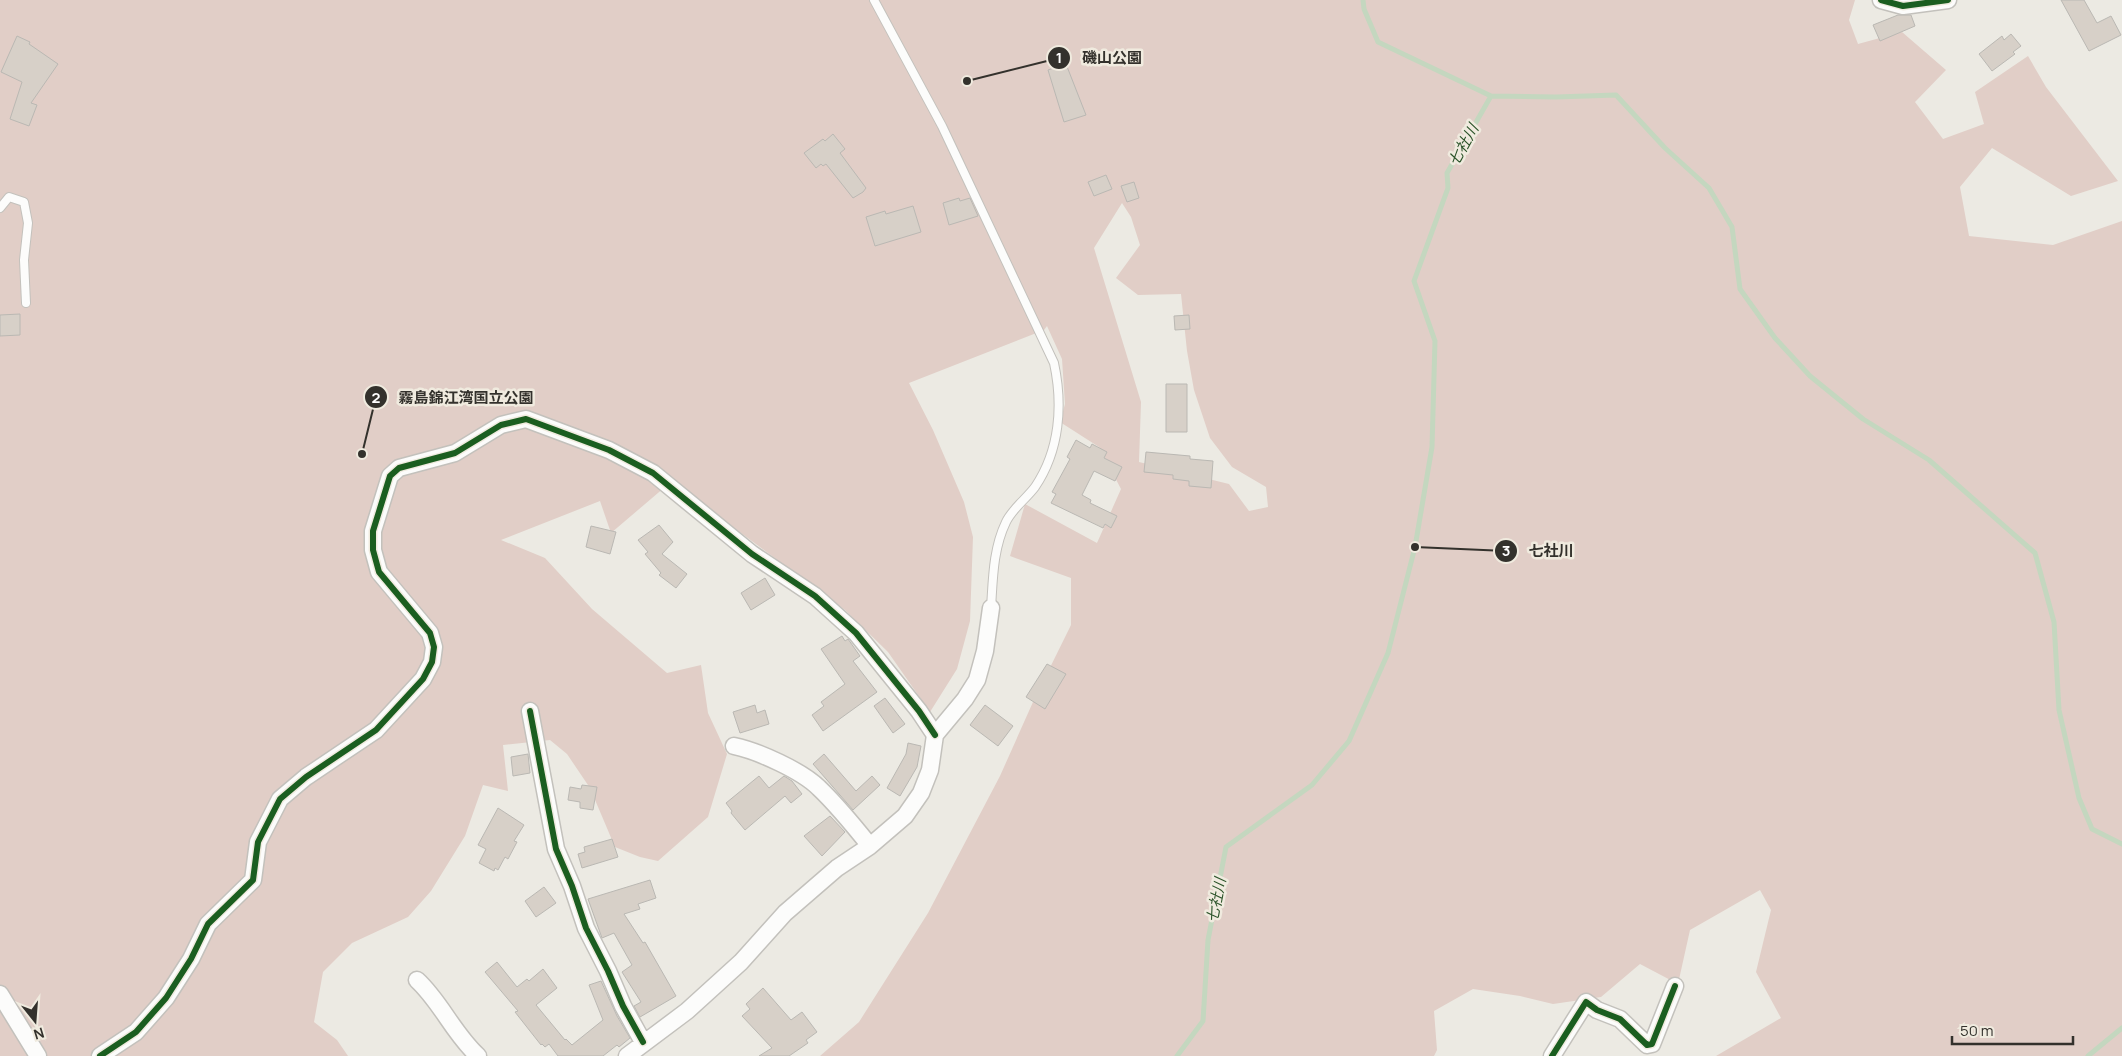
<svg xmlns="http://www.w3.org/2000/svg" width="2122" height="1056" font-family="Manrope,'Noto Sans JP',sans-serif">
<style>
.green{fill:#e1cec7;fill-rule:evenodd}
.lines{fill:none;stroke-linecap:round;stroke-linejoin:round}
.stream{stroke:#c4d7bf;stroke-width:5}
.building{fill:#d7d0c8;stroke:#bab8b3}
.lane-casing{stroke:#c3c1bc;stroke-width:10}
.street-casing{stroke:#c3c1bc;stroke-width:19}
.lane{stroke:#fcfcfb;stroke-width:8}
.street{stroke:#fcfcfb;stroke-width:16}
.cycleway-casing{stroke:#f0ebdf;stroke-width:9}
.cycleway{stroke:#1b5e20;stroke-width:6}
.labels{text-anchor:middle;dominant-baseline:central;stroke-width:5;stroke-linejoin:round;paint-order:stroke}
.water-label{font-size:15px;font-style:italic;fill:#2b5329;stroke:#f0ebdf}
.leader{fill:none;stroke:#33312c;stroke-width:2}
.callout-dot{fill:#33312c;stroke:#f0ebdf;stroke-width:2}
.mark-label{font-size:15px;text-anchor:middle;font-weight:bold;fill:#fff}
.callout-label{font-size:15px;text-anchor:middle;font-weight:bold;fill:#33312c;stroke:#f0ebdf;stroke-width:5;stroke-linejoin:round;paint-order:stroke}
</style>
<rect width="100%" height="100%" fill="#eceae3"/>
<path class="green" d="M0 0H1855L1849 20 1858 44 1902 32 1946 70 1915 102 1943 139 1984 124 1975 92 2028 56 2046 87 2118 181 2071 196 1992 148 1960 187 1969 236 2053 245 2122 221V1056H1716L1781 1018 1756 972 1771 910 1760 890 1690 930 1678 984 1640 964 1601 997 1553 1004 1520 996 1473 989 1434 1011 1437 1050 1434 1056H820L859 1022 928 913 1000 776 1033 702 1071 625V578L1010 556 1025 504 1097 543 1121 489 1099 447 1060 422 1065 404 1062 359 1047 326 1044 330 909 383 933 430 964 502 973 537 970 621 957 669 930 712 888 652 845 610 683 490 665 487 611 533 600 501 501 540 545 558 592 609 667 673 701 665 708 713 727 754 708 817 658 861 640 857 615 847 590 788 567 754 550 740 503 745 508 791 483 785 465 836 431 891 408 917 352 943 323 972 314 1022 337 1040 348 1056H0ZM1122 203 1131 217 1140 245 1116 278 1138 295 1181 294 1187 351 1194 390 1210 438 1232 467 1266 487 1268 507 1249 511 1229 484 1139 462 1141 402 1094 248Z"/>
<g class="lines">
<path class="stream" d="M1491 96 1556 97 1616 95 1665 148 1709 188 1732 227 1740 289 1775 338 1810 376 1863 419 1929 460 2035 553 2054 622 2059 710 2079 798 2092 829 2122 844
M1177 1056 1203 1021 1208 940 1226 847 1312 785 1349 741 1388 653 1415 547 1432 447 1435 341 1414 281 1448 188 1447 173 1491 96 1378 42 1364 9 1363 0
M2088 1056 2122 1028"/>
</g>
<path class="building" d="M2061 0H2084L2097 23 2111 16 2121 35 2089 51Z
M1898 15H1911L1915 26 1880 41 1873 25Z
M2011 34 2021 46 2013 52 2015 54 1992 71 1979 54 2002 36 2004 40Z
M17 36 30 42 29 44 58 64 31 103 37 105 29 126 10 119 22 82 1 72Z
M1066 64 1086 115 1064 122 1048 70Z
M833 134 845 149 840 153 866 188 863 192 853 198 826 164 823 166 821 164 816 168 804 153 823 139 825 141Z
M1106 175 1112 189 1094 196 1088 182Z
M1134 182 1139 198 1127 202 1121 186Z
M959 198 960 201 970 198 978 216 949 225 943 203Z
M913 206 921 232 875 246 866 217 885 211 886 214Z
M20 314V335L0 336V315Z
M1189 315 1190 329 1175 330 1174 316Z
M1166 384H1187V432H1166Z
M1076 440 1090 448 1092 444 1107 452 1104 458 1122 467 1115 481 1094 471 1082 495 1091 500 1090 503 1117 516 1111 528 1105 524 1103 528 1051 503 1056 494 1052 492 1070 459 1067 457Z
M1146 452 1190 456V459L1213 461 1211 488 1189 486V481L1173 479V475L1144 472Z
M659 525 673 542 662 554 687 574 676 588 659 575 661 573 645 554 648 552 638 540Z
M591 526 616 532 610 554 586 547Z
M765 578 775 595 751 610 741 593Z
M842 636 845 641 848 639 860 656 853 661 877 692 823 731 812 715 824 706 821 702 845 684 821 649Z
M1047 664 1066 674 1045 709 1026 697Z
M885 698 905 724 893 733 874 706Z
M755 705 757 713 765 710 769 724 740 733 733 712Z
M985 705 1013 726 998 746 970 725Z
M908 743 921 746 917 767 900 796 887 788 906 754Z
M528 754 530 773 513 776 511 757Z
M824 754 856 791 872 776 880 785 853 810 813 764Z
M759 776 769 788 784 776 792 781 802 794 791 803 785 796 745 830 731 813 732 811 726 803Z
M582 785 597 787 593 810 580 808V802L568 800 570 787 581 789Z
M498 808 524 825 514 841 517 842 508 859 505 857 498 870 495 868 494 871 479 863 486 849 478 845Z
M830 816 845 832 822 856 804 836Z
M612 839 618 857 582 868 578 854 585 852 584 847Z
M650 880 656 898 638 904 640 909 624 914 643 943 645 942 676 996 640 1017 634 1006 641 1002 622 972 632 965 614 933 602 938 588 899Z
M544 887 556 903 536 917 525 901Z
M497 962 517 987 527 979 529 981 543 969 557 988 536 1005 565 1040 566 1039 572 1045 603 1020 589 985 601 981 617 1016 630 1038 619 1047 617 1045 603 1056H558L549 1044 545 1047 542 1044 541 1045 515 1012 518 1011 485 972Z
M763 988 791 1020 802 1012 817 1032 806 1040 808 1043 789 1056H759L772 1048 742 1016 750 1009 746 1004Z"/>
<g class="lines">
<defs>
<path id="lane" d="M874 0 942 126 1054 363C1063 405 1060 450 1035 487 1026 499 1012 509 1006 522 993 549 993 578 991 608
M0 208 9 197 24 202 28 223 24 260 26 303"/>
<path id="street" d="M1881 0 1903 6 1948 0
M530 711 556 849 572 886 586 928 608 971 623 1006 643 1042
M734 746C758 751 802 771 819 788 838 806 854 826 870 846
M417 980C441 1002 453 1033 478 1056
M0 994 38 1056
M100 1056 136 1032 166 998 191 959 208 924 253 880 258 842 280 799 306 777 376 730 423 679 432 662 434 647 430 633 379 572 373 550V531L390 476 399 468 455 453 501 425 526 419 609 450 653 473 752 554 815 596 856 633 919 711 935 735
M627 1056 687 1011 741 962 785 913 837 868 870 846 905 816 921 793 930 770 935 735 965 699 977 680 985 651 991 608
M1552 1056 1586 1002 1597 1010 1620 1019 1647 1045 1652 1044 1675 986"/>
</defs>
<use href="#lane" class="lane-casing"/>
<use href="#street" class="street-casing"/>
<use href="#lane" class="lane"/>
<use href="#street" class="street"/>
<defs>
<path id="cycleway" d="M1881 0 1903 6 1948 0
M530 711 556 849 572 886 586 928 608 971 623 1006 643 1042
M100 1056 136 1032 166 998 191 959 208 924 253 880 258 842 280 799 306 777 376 730 423 679 432 662 434 647 430 633 379 572 373 550V531L390 476 399 468 455 453 501 425 526 419 609 450 653 473 752 554 815 596 856 633 919 711 935 735
M1552 1056 1586 1002 1597 1010 1620 1019 1647 1045 1652 1044 1675 986"/>
</defs>
<use href="#cycleway" class="cycleway-casing"/>
<use href="#cycleway" class="cycleway"/>
</g>
<g class="labels">
<g class="water-label">
<text transform="translate(1463 145) rotate(-61)">七社川</text>
<text transform="translate(1216 900) rotate(-79)">七社川</text>
</g>
</g>
<path class="leader" d="M967 81L1059 58M362 454L376 397M1415 547L1506 551"/>
<g class="callout-dot">
<circle cx="967" cy="81" r="5"/>
<circle cx="362" cy="454" r="5"/>
<circle cx="1415" cy="547" r="5"/>
<circle cx="1059" cy="58" r="12"/>
<circle cx="376" cy="397" r="12"/>
<circle cx="1506" cy="551" r="12"/>
</g>
<g class="mark-label">
<text x="1059" y="63">1</text>
<text x="376" y="403">2</text>
<text x="1506" y="556">3</text>
</g>
<g class="callout-label">
<text x="1112" y="63">磯山公園</text>
<text x="466" y="403">霧島錦江湾国立公園</text>
<text x="1551" y="556">七社川</text>
</g>
<g transform="translate(35 1021) rotate(163)" stroke="#f0ebdf" stroke-width="4" paint-order="stroke">
<path d="M0-4L9 19L0 12L-9 19Z" fill="#33312c"/>
<text y="-8" font-size="14" font-weight="bold" text-anchor="middle" fill="#33312c">N</text>
</g>
<path d="M1952 1036v8h121v-8" fill="none" stroke="#33312c" stroke-width="2.5"/>
<text x="1960" y="1036" font-size="15" fill="#33312c" stroke="#f0ebdf" stroke-width="4" paint-order="stroke">50 m</text>
</svg>
